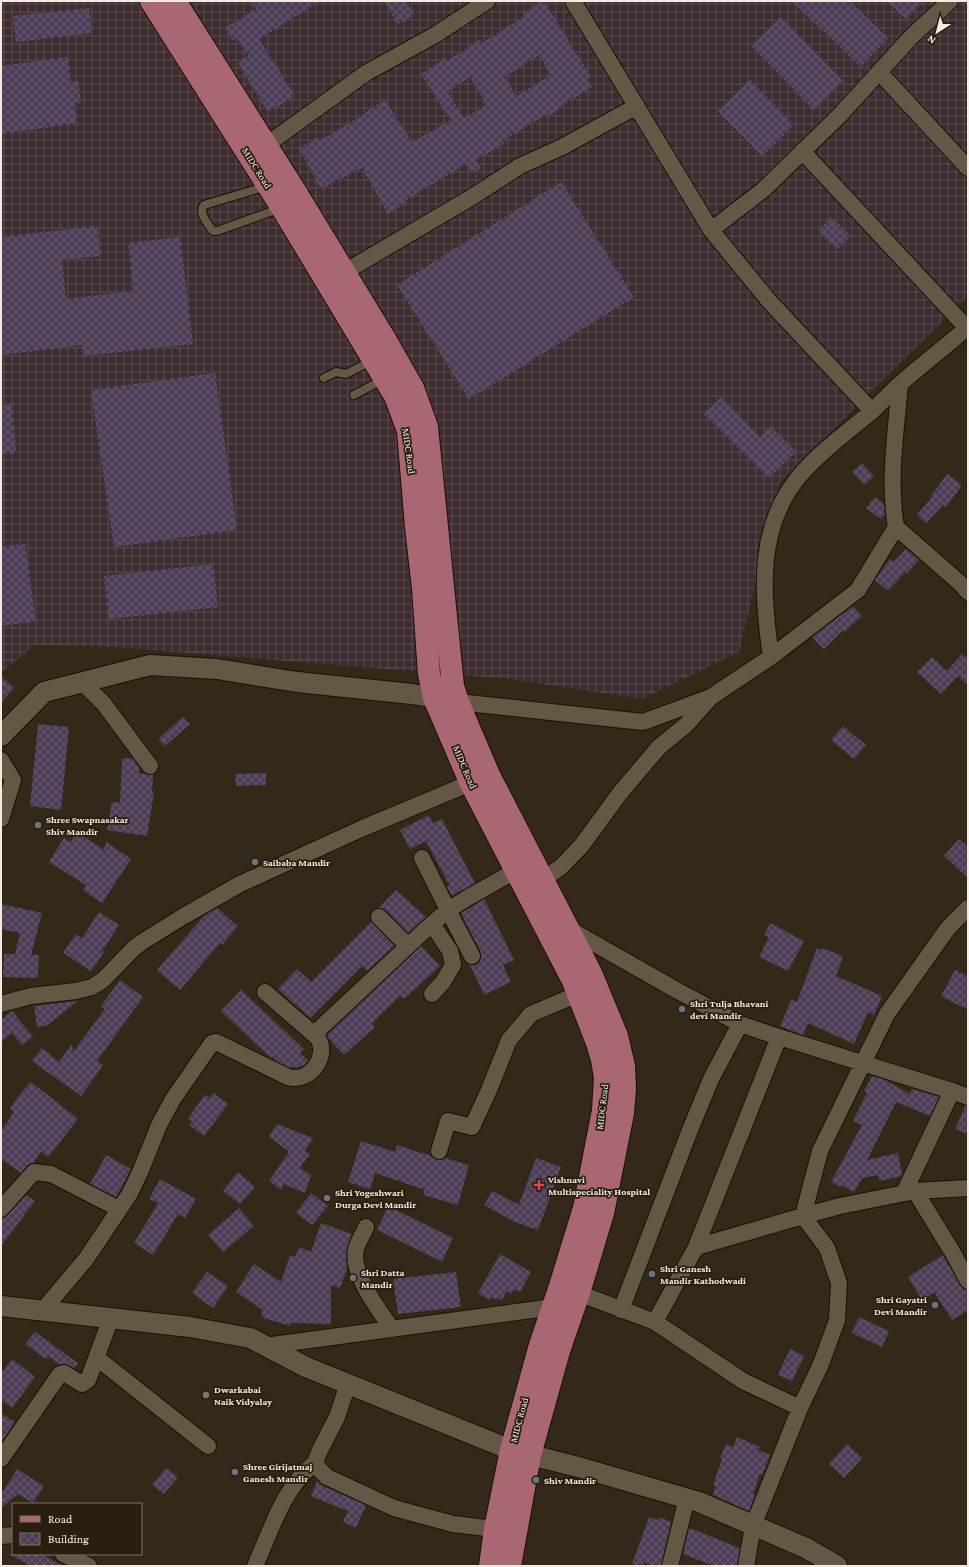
<svg xmlns="http://www.w3.org/2000/svg" width="969" height="1567" font-family="'Crimson Pro',serif">
<style>
.industrial{fill:url(#industrial-grid)}
.building{fill:url(#building-cross-hatch);fill-rule:evenodd}
.lines{fill:none;stroke-linecap:round;stroke-linejoin:round}
.service-casing{stroke:#1c1103;stroke-width:10}
.minor-casing{stroke:#1c1103;stroke-width:18}
.tertiary-casing{stroke:#1c1103;stroke-width:22}
.primary-casing{stroke:#1c1103;stroke-width:24}
.service{stroke:#645745;stroke-width:8}
.minor{stroke:#645745;stroke-width:16}
.tertiary{stroke:#645745;stroke-width:20}
.primary{stroke:#a96773;stroke-width:22}
.worship-dot{fill:#6b7280;stroke:#2a1e0f;stroke-width:1.5}
.health-dot{fill:#e0444e;stroke:#2a1e0f;stroke-width:1.5}
.education-dot{fill:#8d6e63;stroke:#2a1e0f;stroke-width:1.5}
.labels{text-anchor:middle;dominant-baseline:central;stroke-width:3.5;stroke-linejoin:round;paint-order:stroke}
.street-label{font-size:10px;fill:#f4ece2;stroke:#2a1e0f}
.poi-label{font-size:10px;font-weight:bold;fill:#f4ece2;stroke:#2a1e0f;text-anchor:start}
</style>
<defs>
<pattern id="industrial-grid" width="8" height="8" patternUnits="userSpaceOnUse"><rect width="8" height="8" fill="#3f2c31"/><path d="M0 4h8M4 0v8" fill="none" stroke="#5b4b4f"/></pattern>
<pattern id="building-cross-hatch" width="8" height="8" patternUnits="userSpaceOnUse"><rect width="8" height="8" fill="#4c3e56"/><path d="M0 0l8 8M0 8l8-8" fill="none" stroke="#665a6e"/></pattern>
</defs>
<rect width="100%" height="100%" fill="#342818"/>
<path class="industrial" d="M1 1H968V296L780 482 739 652 642 699 509 679 114 647 35 645 1 673Z"/>
<path class="building" d="M251 1H320L259 39 295 96 268 112 238 63 249 56 236 37 232 40 225 28 256 9Z
M384 1H406L414 15 398 24Z
M543 1H544L591 77 587 79 592 87 558 108 559 110 548 116 547 114 502 141 504 144 476 160 481 168 472 174 466 164 406 200 407 202 388 214 362 168 321 189 299 148 319 138 320 141 366 113V112L385 100 412 142 451 120 421 74 445 59 447 61 480 40 482 43 525 16 523 13ZM539 55 551 75 517 96 504 77ZM470 77 487 105 464 118 447 92Z
M792 1H849L888 38 861 67Z
M887 1H924L906 19Z
M89 8 92 33 16 42 13 16Z
M781 17 843 81 814 110 751 46Z
M68 57 71 82 78 81 81 103H74L77 123 1 134V66Z
M750 80 794 125 762 156 718 111Z
M561 182 634 297 469 399 397 285Z
M831 217 851 236 837 250 818 231Z
M97 226 101 256 62 260 66 299 134 291 128 243 180 237 193 344 83 356 82 345 1 355V237Z
M215 373 237 530 114 547 91 390Z
M721 397 760 437 770 426 796 452 769 478 704 414Z
M12 404 16 453 1 454V405Z
M862 463 874 476 864 485 852 472Z
M947 474 962 485 946 507 943 505 926 523 917 515 932 497 931 496Z
M875 497 884 504 885 514 881 519 866 508Z
M25 544 36 621 1 626V547Z
M906 549 919 560 906 574 905 572 888 591 875 580 890 559 894 562Z
M213 564 218 607 109 619 104 576Z
M853 606 862 616 844 632 843 630 824 649 812 637Z
M962 654 968 659V685L958 676 941 694 917 672 932 657 947 671Z
M1 676 14 688 1 703Z
M183 717 190 724 165 746 158 739Z
M38 724 69 727 61 810 30 806Z
M843 726 866 745 854 759 831 740Z
M122 758 133 759 139 767V773L153 775 152 793H154L147 836 107 830 112 802 120 803Z
M266 773V785L236 786 235 774Z
M429 815 433 823 442 819 475 883 452 896 447 887 450 886 426 841 410 849 400 830Z
M77 832 104 850 106 842 131 859 102 903 83 890 86 885 49 862 64 838 71 842Z
M959 839 968 847V878L944 856Z
M396 890 426 917 408 933 386 910 379 908Z
M484 899 514 960 503 965 511 982 484 995 470 965H476L480 961 481 957V952L461 913Z
M1 904 42 913 31 955H39L38 978 3 977 4 954H15L20 933 1 929Z
M217 908 238 926 222 945 220 943 180 990 157 970 204 916Z
M99 912 119 925 102 951 104 952 91 971 63 953 76 934 82 938Z
M371 922 394 946 367 971 362 966 310 1018 278 989 297 969 311 982Z
M770 923 804 941 788 971 759 957 769 937 764 935Z
M421 946 440 966 404 999 400 996 372 1023 375 1027 344 1055 328 1038 327 1035Z
M817 948 821 950 822 948 843 956 836 976 882 996 874 1015 868 1012 854 1044 808 1023 803 1035 780 1026 791 1000 797 1002Z
M955 970 968 976V1010L941 996Z
M120 980 143 997 97 1061 103 1065 81 1096 32 1061 42 1048 59 1062 72 1044 73 1052 105 1009 101 1006Z
M241 990 304 1049 300 1053 308 1060 304 1065 296 1068 293 1066 291 1068 278 1062 272 1056 271 1058 221 1011Z
M78 1001 46 1026 37 1027 34 1006Z
M12 1011 33 1037 22 1045 12 1033 1 1042V1020Z
M872 1076 885 1080 910 1094 912 1089 939 1097 930 1116 896 1102 867 1160 898 1153 902 1174V1176L880 1181 878 1175 862 1178 854 1192 841 1185V1187L831 1182 862 1125 853 1121 867 1093 864 1091Z
M31 1082 78 1119 48 1157 41 1151 33 1163 27 1165 21 1173 1 1159V1131L14 1112 10 1109 20 1094Z
M213 1093 228 1104 204 1136 189 1125 192 1121 188 1118 205 1095 209 1098Z
M965 1106H968V1134L955 1129Z
M277 1124 313 1138 305 1151 310 1154 300 1168 311 1175 305 1193 284 1184 281 1190 269 1181 289 1152 269 1136Z
M361 1141 395 1152 397 1145 431 1156 437 1160H442L445 1158 469 1165 458 1205 423 1195 425 1190 375 1173 370 1189 348 1182Z
M106 1155 131 1169 116 1197 90 1184Z
M536 1158 561 1167 538 1230 515 1222 484 1205 492 1191 519 1205Z
M238 1172 255 1187 240 1204 223 1191Z
M160 1179 196 1199 185 1218 178 1214 153 1255 134 1243 158 1203 149 1199Z
M311 1193 328 1206 312 1225 296 1213Z
M26 1195 35 1201 1 1246V1220L8 1215Z
M388 1206 453 1238 442 1262 377 1230Z
M239 1208 254 1226 223 1252 208 1235Z
M321 1223 352 1234 347 1248 346 1258 347 1268 340 1288 331 1285V1324L291 1323 290 1326 263 1318V1316H261L263 1310 236 1292 254 1264 281 1282 290 1255 295 1257 299 1247 311 1252Z
M500 1254 531 1272 520 1292 514 1289 511 1294 507 1291 502 1300 497 1298 496 1300 492 1297 490 1300 478 1293Z
M943 1255 960 1285 963 1289 968 1290V1310L952 1320 934 1292 922 1300 908 1277Z
M207 1272 228 1286 213 1308 192 1293Z
M456 1272 461 1307 398 1314 393 1279Z
M859 1317 889 1331 882 1347 852 1333Z
M35 1332 78 1363 74 1368 66 1364H59L48 1356 46 1359 25 1344Z
M790 1349 804 1356 792 1381 778 1375Z
M12 1359 35 1377 12 1408 1 1400V1374Z
M1 1413 15 1422 1 1442Z
M737 1437 760 1447 758 1450 770 1455 762 1475 760 1474 753 1494 755 1495 749 1511 713 1495 716 1486 713 1485 722 1459 720 1458 726 1444 733 1447Z
M847 1444 862 1458 844 1478 829 1464Z
M166 1468 178 1477 164 1494 152 1485Z
M17 1469 44 1486 33 1503 18 1494 1 1508V1495Z
M317 1481 323 1486 366 1505 356 1528 343 1522 348 1511 311 1496Z
M649 1517 658 1520 659 1517 671 1522 661 1566H653L644 1562 643 1566 632 1564Z
M689 1528 740 1548 737 1566H714L683 1554Z
M9 1554H41L63 1566H31Z"/>
<g class="lines">
<defs>
<path id="service" d="M267 186 204 205C198 212 207 222 211 229L213 231H217L281 208
M324 378 336 372 346 374 373 360
M354 395 384 379"/>
<path id="minor" d="M573 1 711 230 763 190 839 116 912 36 950 1
M879 72 968 168
M258 151 366 73 435 35 487 1
M802 151 967 328
M711 230 769 301 872 411
M336 277 472 197 520 166 562 147 637 106
M896 527C888 479 896 432 900 384
M771 657C762 592 756 525 802 473 822 450 847 432 870 413 881 403 890 393 901 383 923 364 946 346 968 327
M82 682 104 704 150 766
M458 702 643 722 711 697 771 657 858 590 896 527 961 584 968 592
M1 760 13 780 1 819
M422 858 448 910 472 956
M534 885 561 867 582 845 620 793 659 747 686 725 710 698
M379 917 408 946
M432 924 450 951 453 965 443 982 432 994
M567 928 678 991 740 1024 779 1037 952 1091 904 1193
M1 1004 31 996 76 991 92 987 103 980 134 948 142 942 184 916 240 884 363 828 480 779
M314 1034 424 931 448 910 469 897 515 871
M952 1091 968 1097
M439 1151 448 1121 472 1127 489 1090 509 1040 531 1014 578 994
M915 1191 953 1253 968 1281
M1 1209 34 1172 51 1174 119 1209
M366 1227C363 1234 358 1242 356 1249 350 1273 379 1310 392 1329
M696 1247 779 1037
M570 1290 655 1322 743 1381 800 1408 821 1364 837 1320 839 1283 827 1248 803 1216 840 1206 915 1191 968 1188
M43 1310 86 1259 129 1195 141 1170 159 1125 173 1099 212 1043 216 1042 288 1077C310 1083 329 1057 318 1038L265 992
M621 1310 690 1130 711 1079 740 1024
M655 1322 696 1247 803 1216 820 1151 887 1014 948 928 968 908
M265 1346 553 1307
M97 1358 208 1446
M348 1384 337 1417 319 1452 315 1463 320 1470 327 1477 394 1508 453 1524 495 1529
M1 1459 60 1374 64 1373 82 1384 88 1380 111 1318
M1 1536 13 1535
M63 1554 89 1566
M255 1566C271 1531 283 1487 315 1463
M670 1566 687 1498
M746 1566 753 1526 800 1408"/>
<path id="tertiary" d="M1 736 44 692 150 665 217 669 297 682 412 694 448 700
M1 1306 190 1327 250 1338 306 1367 511 1450 582 1468 699 1502 806 1548 837 1566"/>
<path id="primary" d="M151 1 282 208 395 396 408 431 416 527 423 588 429 674 434 698 471 784 573 981 597 1043 602 1060 605 1078 603 1110 584 1208 560 1286 540 1345 511 1450 495 1529 490 1566
M175 1 297 194 385 339 413 388 427 427 453 686 458 702 489 775 591 973 617 1036 624 1066 625 1088 623 1113 603 1213 579 1293 559 1351 530 1455 510 1566"/>
</defs>
<use href="#service" class="service-casing"/>
<use href="#minor" class="minor-casing"/>
<use href="#tertiary" class="tertiary-casing"/>
<use href="#primary" class="primary-casing"/>
<use href="#service" class="service"/>
<use href="#minor" class="minor"/>
<use href="#tertiary" class="tertiary"/>
<use href="#primary" class="primary"/>
</g>
<g class="worship-dot">
<circle cx="38" cy="825" r="4"/>
<circle cx="255" cy="862" r="4"/>
<circle cx="682" cy="1009" r="4"/>
<circle cx="327" cy="1198" r="4"/>
<circle cx="652" cy="1274" r="4"/>
<circle cx="353" cy="1278" r="4"/>
<circle cx="935" cy="1305" r="4"/>
<circle cx="235" cy="1472" r="4"/>
<circle cx="536" cy="1480" r="4"/>
</g>
<path class="health-dot" d="M537 1179h4v4h4v4h-4v4h-4v-4h-4v-4h4z"/>
<circle class="education-dot" cx="206" cy="1395" r="4"/>
<g class="labels">
<g class="street-label">
<text transform="translate(257 168) rotate(58)">MIDC Road</text>
<text transform="translate(409 451) rotate(82)">MIDC Road</text>
<text transform="translate(465 767) rotate(67)">MIDC Road</text>
<text transform="translate(602 1107) rotate(-83)">MIDC Road</text>
<text transform="translate(519 1420) rotate(-75)">MIDC Road</text>
</g>
<g class="poi-label">
<text x="46" y="819">Shree Swapnasakar<tspan x="46" dy="12">Shiv Mandir</tspan></text>
<text x="263" y="862">Saibaba Mandir</text>
<text x="690" y="1003">Shri Tulja Bhavani<tspan x="690" dy="12">devi Mandir</tspan></text>
<text x="548" y="1179">Vishnavi<tspan x="548" dy="12">Multispeciality Hospital</tspan></text>
<text x="335" y="1192">Shri Yogeshwari<tspan x="335" dy="12">Durga Devi Mandir</tspan></text>
<text x="660" y="1268">Shri Ganesh<tspan x="660" dy="12">Mandir Kathodwadi</tspan></text>
<text x="361" y="1272">Shri Datta<tspan x="361" dy="12">Mandir</tspan></text>
<text x="927" y="1299" text-anchor="end">Shri Gayatri<tspan x="927" dy="12">Devi Mandir</tspan></text>
<text x="214" y="1389">Dwarkabai<tspan x="214" dy="12">Naik Vidyalay</tspan></text>
<text x="243" y="1466">Shree Girijatmaj<tspan x="243" dy="12">Ganesh Mandir</tspan></text>
<text x="544" y="1480">Shiv Mandir</text>
</g>
</g>
<rect width="969" height="1567" fill="none" stroke="#f4ece2" stroke-width="4"/>
<rect x="12" y="1503" width="130" height="52" fill="#2a1e0f" stroke="#7b7063"/>
<rect x="20" y="1516" width="20" height="6" fill="#a96773" stroke="#7b7063"/>
<text x="48" y="1523" font-size="12" fill="#f4ece2">Road</text>
<rect x="20" y="1533" width="20" height="12" fill="url(#building-cross-hatch)" stroke="#7b7063"/>
<text x="48" y="1543" font-size="12" fill="#f4ece2">Building</text>
<g transform="translate(937 32) rotate(216)" stroke="#2a1e0f" stroke-width="3" paint-order="stroke">
<path d="M0-3L7 15L0 10L-7 15Z" fill="#f4ece2"/>
<text y="-6" font-size="11" font-weight="bold" text-anchor="middle" fill="#f4ece2">N</text>
</g>
</svg>
